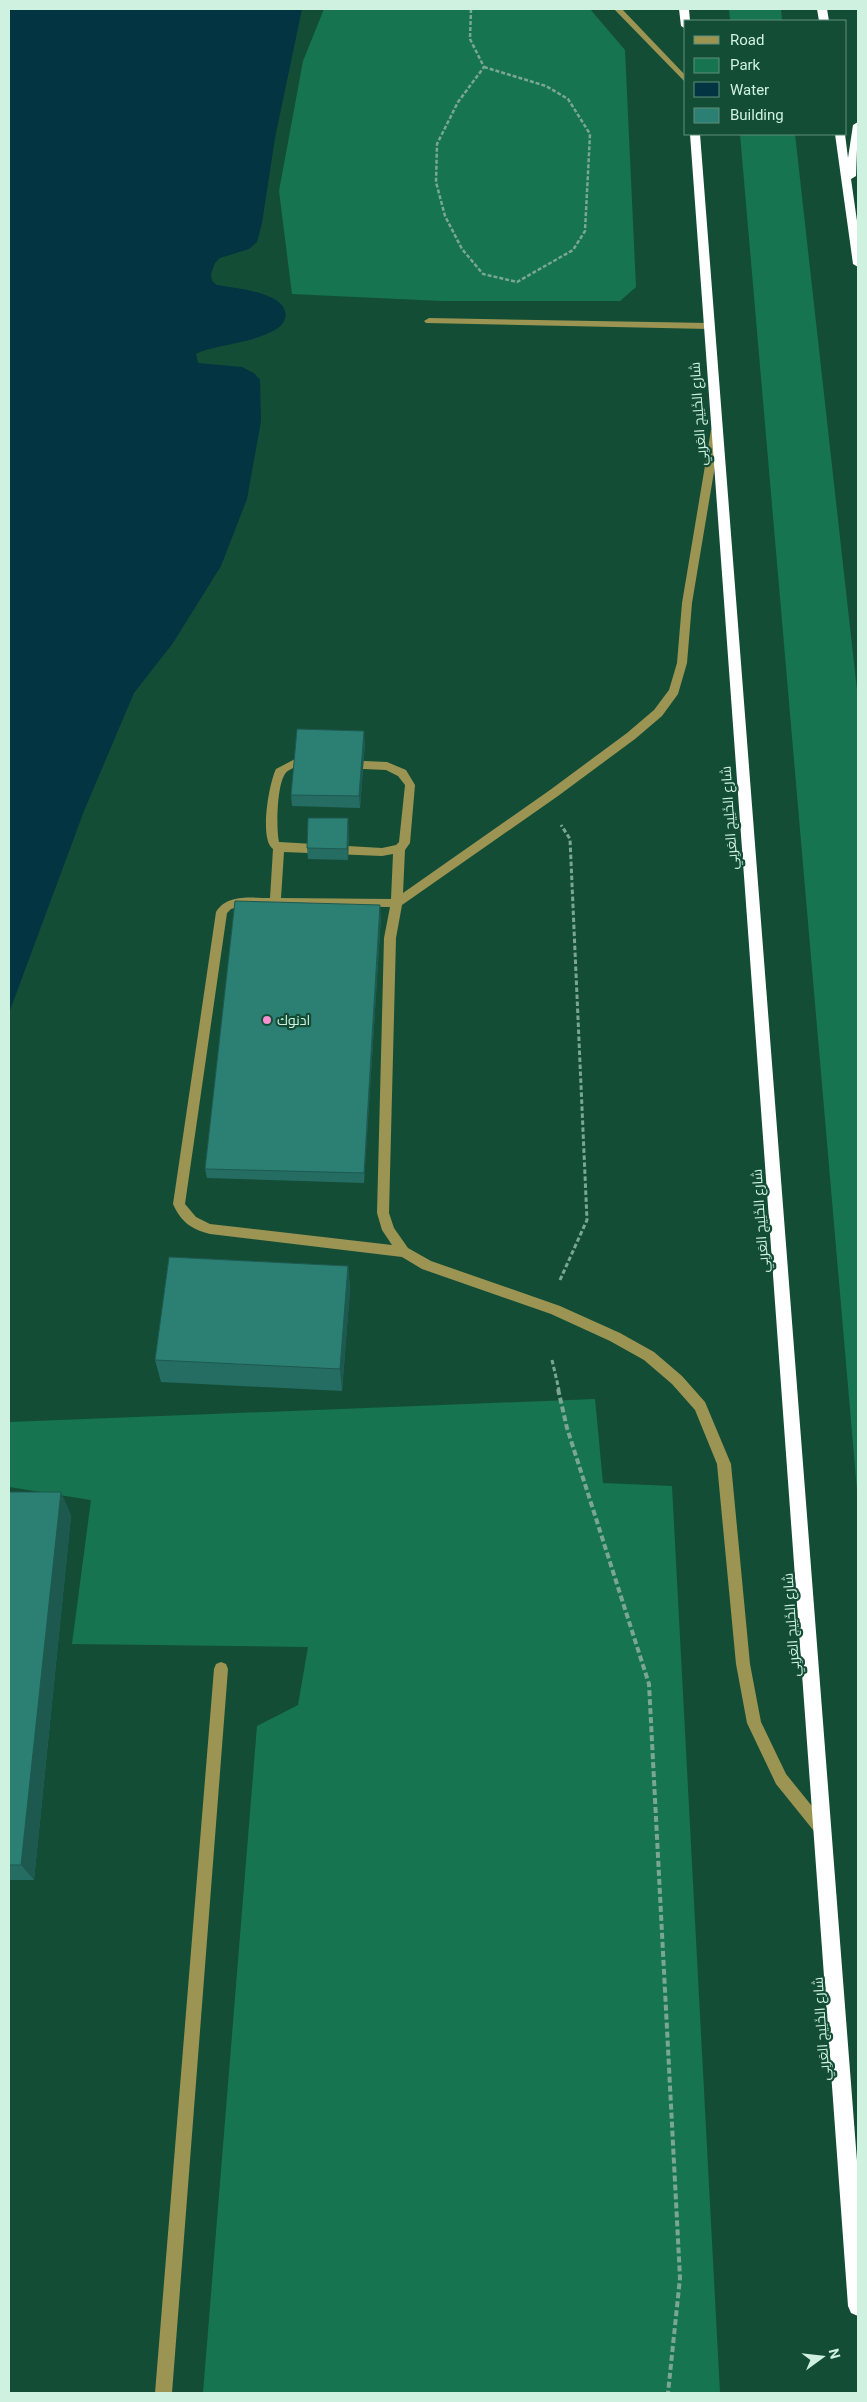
<svg xmlns="http://www.w3.org/2000/svg" width="867" height="2402" font-family="Roboto,Cairo,sans-serif">
<style>
.green{fill:#167451}
.water{fill:#023442}
.lines{fill:none;stroke-linecap:round;stroke-linejoin:round}
.path-far2{stroke:#7aa793;stroke-width:2.5;stroke-dasharray:4 2;stroke-linecap:butt}
.path-far1{stroke:#7aa793;stroke-width:3;stroke-dasharray:4.5 2.5;stroke-linecap:butt}
.path{stroke:#7aa793;stroke-width:4;stroke-dasharray:6 3;stroke-linecap:butt}
.minor{fill:#9c9452;fill-rule:evenodd}
.highway{fill:#fff;fill-rule:evenodd}
.wall{fill:#256d63}
.shaded-wall{fill:#1e5950}
.building{fill:#2b7f73;stroke:#1e5950}
.poi-dot{fill:#f690d0;stroke:#144d36;stroke-width:2}
.labels{text-anchor:middle;dominant-baseline:central;stroke-width:4.5;stroke-linejoin:round;paint-order:stroke}
.street-label{font-size:14px;fill:#cff2e0;stroke:#144d36}
.poi-label{font-size:14px;fill:#cff2e0;stroke:#144d36;text-anchor:start}
</style>
<rect width="100%" height="100%" fill="#144d36"/>
<path class="green" d="M324 9H590L625 50 636 287 620 301H442L292 294 279 191 303 61Z
M729 9H781L782 21H730Z
M740 134H795L858 699V1502Z
M595 1399 603 1483 672 1486 720 2393H203L257 1726 298 1705 308 1647 72 1644 91 1500 9 1487V1422Z"/>
<path class="water" d="M9 9H302L275 138 262 223 257 242 249 249 220 258 215 263 211 274 212 281 217 285C234 288 280 292 285 311 293 341 213 343 196 354L198 363 242 367 254 373 260 380 261 421 247 499 221 566 173 643 134 693 84 811 9 1013Z"/>
<g class="lines">
<path class="path-far2" d="M471 9 470 39 484 67
M484 67 546 86 568 99 590 134 585 231 573 250 517 282 483 274 462 249 445 216 436 182 437 144 458 102Z"/>
<path class="path-far1" d="M560 1280 587 1220 570 839 561 825
M552 1360 559 1390"/>
<path class="path" d="M558 1389 567 1428 649 1684 680 2278 668 2393"/>
<path class="minor" d="M614 9H622L686 76V83Z
M429 318 709 323 714 326 709 329 426 323 424 321Z
M716 427 721 430 692 603 687 663 678 694 662 716 635 739 558 796 402 905 396 938 389 1213 394 1228 408 1248 431 1261 560 1306 620 1333 654 1352 682 1376 705 1402 731 1464 750 1664 761 1722 786 1774 828 1826 830 1831 828 1836 823 1838 818 1836 776 1784 747 1723 736 1664 717 1464 695 1410 672 1384 644 1360 610 1341 551 1314 422 1269 402 1257 210 1234C191 1229 181 1222 173 1204L216 912C227 894 252 898 270 898L273 849C259 840 269 783 276 769L297 758 387 762 406 770 415 785 410 843 405 850 403 893 550 790 627 733 654 710 669 690 677 663 682 603 711 430ZM298 766 386 770 398 776 405 785 399 842 396 845 382 848 279 842C276 828 277 785 285 774 287 770 294 768 298 766ZM284 852 382 856 393 854 391 899 281 898ZM242 906 390 907 384 938 377 1213 382 1230 392 1245 210 1224 196 1217 185 1204 227 913 231 909Z
M221 1662 226 1664 228 1669 172 2393H155L214 1669 216 1664Z"/>
<path class="highway" d="M679 9H689L690 21H686V29L681 26Z
M817 9H827L829 21H819Z
M858 122 856 176 851 179 858 228V267L853 264 835 134H845L848 158 853 125Z
M690 134H700L858 2174V2316L851 2313 848 2306Z"/>
</g>
<path class="wall" d="M365 742 360 808 292 806 291 795Z
M349 829 348 860 308 859 307 848Z
M381 916 364 1183 207 1178 205 1169Z
M348 1266 350 1289 342 1391 161 1382 155 1360Z
M9 1492H61L71 1516 34 1880H9Z"/>
<path class="shaded-wall" d="M364 731 365 742 360 808 359 796Z
M348 818 349 829 348 860 347 849Z
M380 905 381 916 364 1183V1173Z
M348 1266 350 1289 342 1391 340 1369Z
M61 1492 71 1516 34 1880 21 1865Z"/>
<path class="building" d="M297 729 364 731 359 796 291 795Z
M308 818H348L347 849 307 848Z
M235 901 380 905 364 1173 205 1169Z
M169 1257 348 1266 340 1369 155 1360Z
M9 1492H61L21 1865H9Z"/>
<circle class="poi-dot" cx="267" cy="1020" r="5"/>
<g class="labels">
<g class="street-label">
<text transform="translate(698 414) rotate(-94)">شارع الخَلِيج العَربِي</text>
<text transform="translate(729 818) rotate(-94)">شارع الخَلِيج العَربِي</text>
<text transform="translate(760 1221) rotate(-94)">شارع الخَلِيج العَربِي</text>
<text transform="translate(791 1625) rotate(-94)">شارع الخَلِيج العَربِي</text>
<text transform="translate(821 2029) rotate(-94)">شارع الخَلِيج العَربِي</text>
</g>
<g class="poi-label">
<text x="277" y="1020">ادنوك</text>
</g>
</g>
<rect width="867" height="2402" fill="none" stroke="#cff2e0" stroke-width="20"/>
<rect x="684" y="20" width="162" height="115" fill="#144d36" stroke="#5f8f7a"/>
<rect x="694" y="36" width="25" height="8" fill="#9c9452" stroke="#5f8f7a"/>
<text x="730" y="45" font-size="15" fill="#cff2e0">Road</text>
<rect x="694" y="58" width="25" height="15" fill="#167451" stroke="#5f8f7a"/>
<text x="730" y="70" font-size="15" fill="#cff2e0">Park</text>
<rect x="694" y="82" width="25" height="15" fill="#023442" stroke="#5f8f7a"/>
<text x="730" y="95" font-size="15" fill="#cff2e0">Water</text>
<rect x="694" y="108" width="25" height="15" fill="#2b7f73" stroke="#5f8f7a"/>
<text x="730" y="120" font-size="15" fill="#cff2e0">Building</text>
<g transform="translate(822 2357) rotate(75)" stroke="#144d36" stroke-width="4" paint-order="stroke">
<path d="M0-4L9 19L0 12L-9 19Z" fill="#cff2e0"/>
<text y="-8" font-size="14" font-weight="bold" text-anchor="middle" fill="#cff2e0">N</text>
</g>
</svg>
